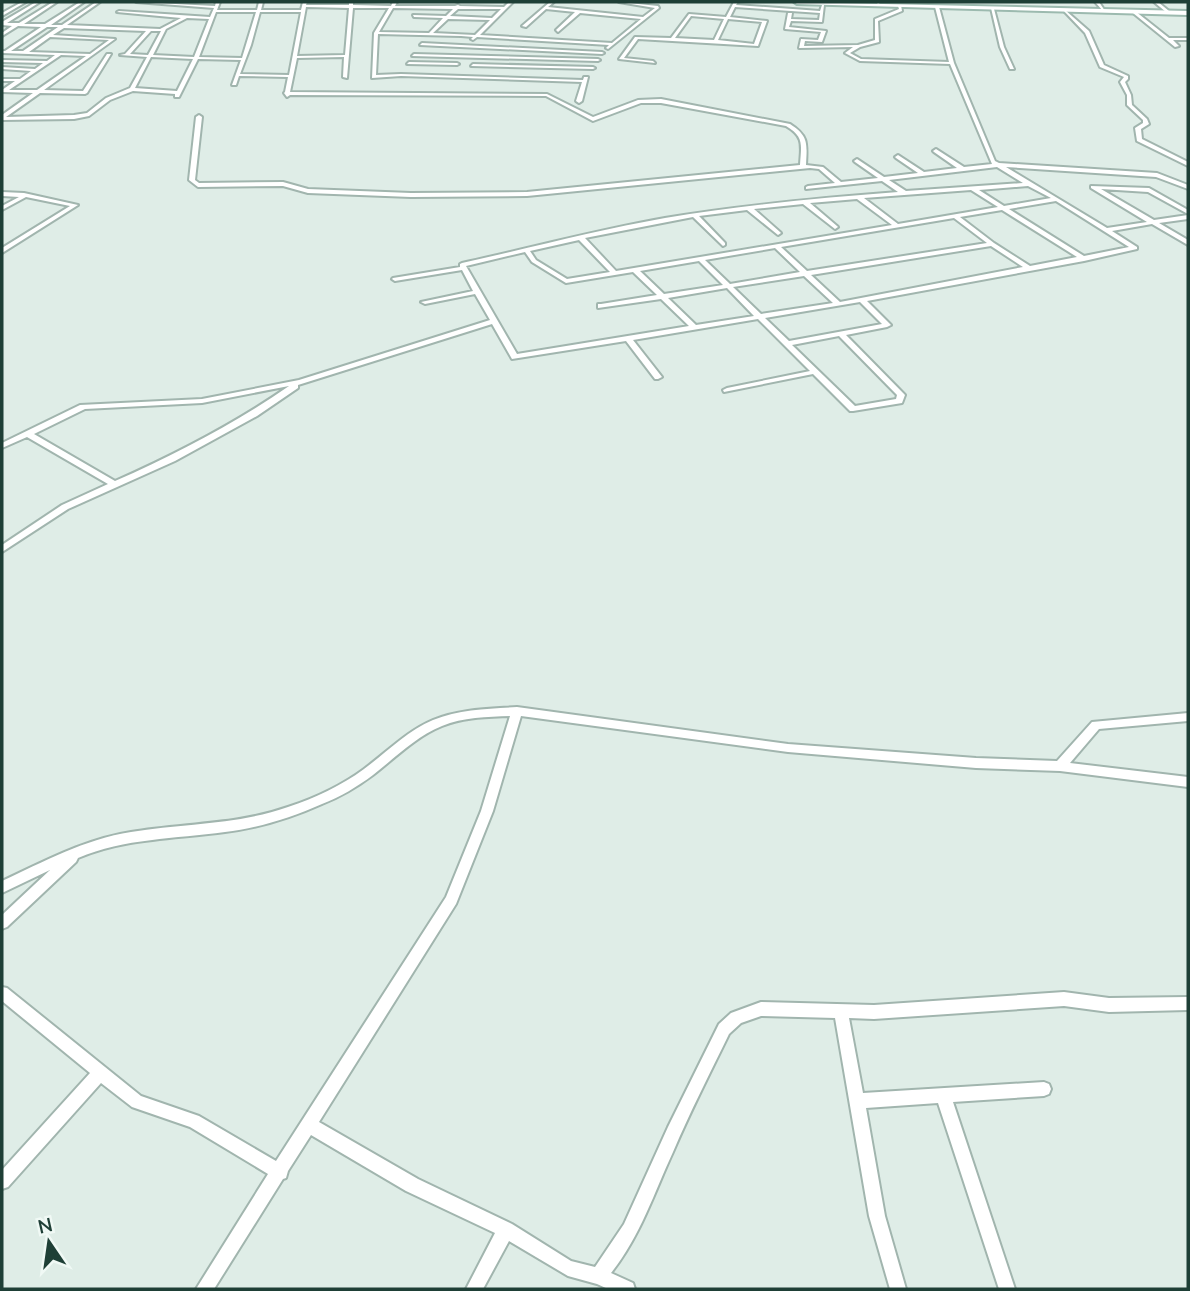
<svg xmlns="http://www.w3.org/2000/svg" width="1190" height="1291" font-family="'Nunito Sans',sans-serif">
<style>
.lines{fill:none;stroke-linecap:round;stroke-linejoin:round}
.minor-casing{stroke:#a1b5ae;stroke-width:4}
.secondary-casing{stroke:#9cbaaf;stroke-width:4}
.minor{fill:#fff;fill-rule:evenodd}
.secondary{fill:#fff;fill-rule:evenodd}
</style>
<rect width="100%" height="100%" fill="#dfede7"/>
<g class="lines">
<defs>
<path id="minor" d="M22 2H26L2 16V13Z
M36 2H40L7 23H19L53 2H57L24 24H45L80 2H84L51 25H62L96 2H100L67 25 160 29 181 18 117 12 119 11 210 17 214 8 136 2 215 6 216 2H220L217 10H257L259 2H263L261 10H301L303 2H307L306 5H349V2H353V5L391 6 393 2H397L395 6H455L458 5 460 6 504 7 509 2H513L480 35 612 43 641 19 580 13 558 32 556 30 575 12 546 9 526 27 522 26 550 2H554L548 7 643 17 655 8 619 2 658 6 659 8 608 49 606 48 609 45 477 37 473 40 471 39 473 37 461 36 378 34 376 75 401 74 583 80 584 77H588L582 101 579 103 576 101 582 82 401 76 372 78 374 33 389 8H353L347 78 343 77 344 57 297 58 290 92 547 94 593 117 638 100 661 99 790 124C809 136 807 144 806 165L823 167 841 182 878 178 855 162 854 161 857 159 884 177 918 173 896 158 895 157 898 155 924 172 957 168 934 152 933 151 936 149 964 167 992 164 950 64 860 61 845 53 853 47 799 48 801 39 818 40 821 32 785 29 788 13H792L791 19 819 20 820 13 735 7 730 17 767 21 758 46 638 39 624 58 653 61 655 63 619 59 635 37 671 38 689 14 726 17 734 2H738L736 5 820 11 822 5H824L822 22 791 21 789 27 826 31 822 42 805 41 804 46 858 45 875 40V19L899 9 898 6 901 5 902 11 878 21 879 42 860 47 850 53 861 59 949 62 935 7 937 6 939 7 954 63 995 161 999 163 1157 173 1188 185V189L1156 177 1006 167 1107 228 1147 222 1091 188V186L1149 188 1188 210V214L1148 192 1101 189 1154 220 1188 215V219L1159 223 1188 240V245L1152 224 1112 231 1137 247V249L1084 261 867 301 891 325 887 327 846 335 905 395 902 403 853 411H850L813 374 724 392 723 390 727 388 810 371 758 319 633 340 662 377 658 379H655L626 341 512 359 492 324 298 385V388L257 416 175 461 68 509 2 552V545L62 505 108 484 27 437 2 448V443L80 405 202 399 299 380 490 320 475 294 425 304 421 302 473 291 462 270 395 281 392 279 393 278 460 267V264L462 263C530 248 597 230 665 218 742 205 820 198 898 192L882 181 806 189V187L808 186 835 183 819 169 810 168 527 196 411 197 308 193 283 186 198 187 189 180 196 117 199 115 202 117 195 180 199 183 283 182 308 189 411 193 527 192 800 165C801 146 805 137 786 126L661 103H641L593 121 546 96 290 95 287 97 284 93 285 92 288 77 239 76 236 85H232L241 60 198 59 179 97H175V94L133 91 110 100 89 116 74 119 2 120V115L33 93 2 92V90L15 81H2V79H20L31 71 2 69V67L35 69 43 63 2 62V60L47 61 55 55 2 53V51H5L41 27 18 26 2 36V33L12 26 2 25V22ZM306 7 349 8 345 55 297 56ZM393 8 453 9 446 16 413 15 414 17 443 18 429 33 379 32ZM458 9H501L492 18 450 16ZM216 12H256L242 58 199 57ZM260 12H301L289 75 240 74 251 45ZM691 16 724 19 714 40 675 38ZM187 18 209 19 194 57 153 55 166 29ZM448 19 490 20 475 35 433 33ZM728 19 762 22 754 44 718 40ZM47 27H58L23 51H11ZM64 28 146 31 125 54 120 55 147 57 130 88 106 98 87 113 74 115 6 117 40 93 85 94 87 93 111 54H107L83 91 44 90 115 39 53 35ZM151 31H161L148 55 130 54ZM50 37 109 40 90 54 29 52ZM61 55 86 56 37 90H9ZM151 57 193 59 177 91 135 88ZM997 167 1023 183 906 191 889 180ZM1028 186 1051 198 1004 206 979 190ZM971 190 998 207 898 224 864 198ZM857 199 892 225 616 271 585 238 693 217 723 246 725 245V243L699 216 747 210 778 235 781 233 780 232 754 209 803 204 835 229 838 227 837 226 810 203ZM1056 201 1129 247 1084 256 1009 209ZM1002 210 1077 257 1030 266 994 243 960 217ZM954 218 987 243 807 271 781 247ZM579 240 610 272 567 279 536 260 530 251ZM991 246 1023 267 840 302 811 275ZM775 248 800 272 730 284 705 260ZM525 252 532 262 566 283 633 272 657 295 601 304H598V308L661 299 689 326 517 354 466 266ZM699 261 723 285 664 294 640 271ZM804 276 833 303 761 314 733 287ZM727 288 754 316 696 325 668 298ZM860 302 882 324 789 341 765 318ZM839 336 897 395 896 399 855 406 792 345ZM289 386C234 424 176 454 115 481L34 434 85 409 202 403Z
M876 2H880V3L878 4Z
M1095 2H1099L1105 11H1103Z
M1154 2H1158L1169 11 1166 12Z
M991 8 994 9 1004 47 1014 69H1010L1000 47Z
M1063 10H1065L1089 31 1104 65 1128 76V79L1125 82 1131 95 1132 105 1147 119 1149 124 1141 129 1142 139 1188 162V166L1137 141 1135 128 1143 123V120L1127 105V95L1120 82 1124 77 1100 67 1085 33Z
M1133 11H1135L1169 38H1188V40H1173L1179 46 1175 47 1133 13Z
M422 43 602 52 604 53 602 54 420 45Z
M414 54 598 59 600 60 598 61 412 56Z
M409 62 457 63 459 64 457 65 407 64Z
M473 64 593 67 595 68 593 69 471 66Z
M2 192 24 193 78 205 2 253V248L70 206 26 197 2 210V206L19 197 2 196Z
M517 707 788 744 976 758 1057 761 1092 722 1188 713V721L1099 729 1070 763 1188 777V787L1060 771 976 768 788 752 521 716 493 811 456 904 319 1122 418 1179 512 1224 571 1261 595 1267 624 1224 668 1127 719 1024 731 1013 761 1002 874 1005 1064 992 1109 998 1188 997V1010L1109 1012 1064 1006 874 1019 849 1018 863 1093 1044 1082 1049 1084 1051 1089 1049 1094 1044 1096 953 1102 1015 1289H999L938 1103 866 1108 885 1216 906 1289H890L869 1216 835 1018 761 1016 741 1023 729 1034C710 1073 690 1112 673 1152 654 1193 640 1237 611 1273L633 1283 635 1289H608L597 1284 568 1276 509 1241 483 1289H466L495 1233 406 1191 311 1135 288 1171 286 1178 283 1179 214 1289H196L268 1174 190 1127 132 1107 101 1083 8 1187 2 1189V1170L90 1073 2 1001V987L7 988 141 1096 199 1116 276 1161 446 897 481 811 510 716C487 717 463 717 442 726 415 737 395 758 373 775 357 787 340 797 322 804 291 818 258 828 225 832 175 839 125 838 78 858L76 862 7 927 2 929V915L50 870 2 893V881C43 862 85 839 131 832 184 823 237 825 288 807 315 798 341 786 364 769 387 752 407 731 433 720 460 709 489 709 517 707Z"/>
<path id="secondary" d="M794 2 1188 11V15L797 4Z"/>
</defs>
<use href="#minor" class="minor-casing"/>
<use href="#secondary" class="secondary-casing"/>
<use href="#minor" class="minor"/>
<use href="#secondary" class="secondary"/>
</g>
<rect width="1190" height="1291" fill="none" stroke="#1e3f36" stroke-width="7"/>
<g transform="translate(49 1242) rotate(347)" stroke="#f0f9f5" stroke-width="5" paint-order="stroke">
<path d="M0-5L12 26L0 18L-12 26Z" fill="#1e3f36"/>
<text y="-10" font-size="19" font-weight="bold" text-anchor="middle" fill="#1e3f36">N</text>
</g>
</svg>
